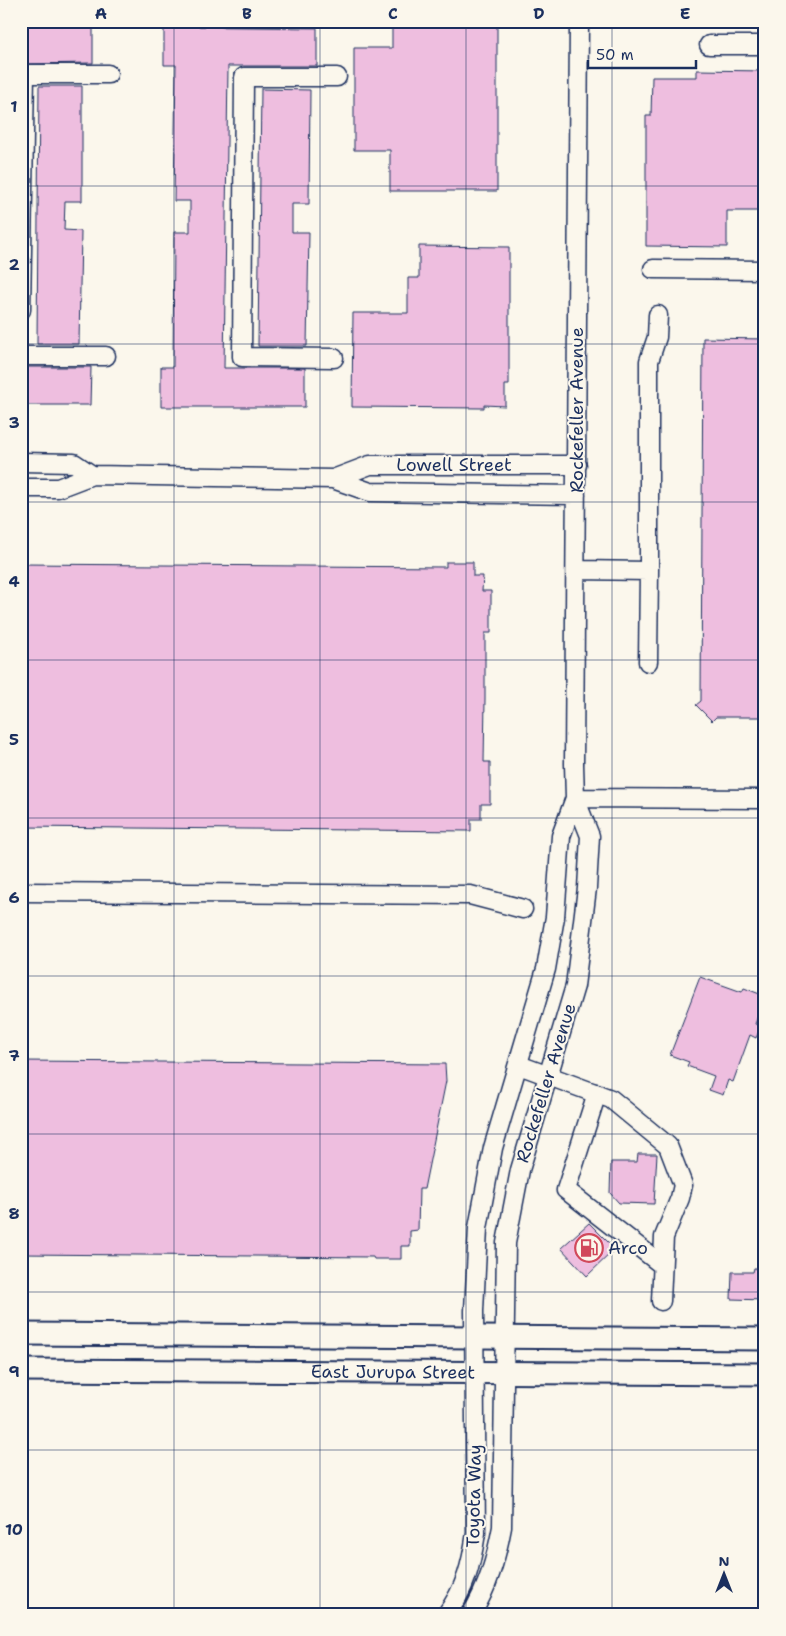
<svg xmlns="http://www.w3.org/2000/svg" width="786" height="1636" font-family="'Shantell Sans',sans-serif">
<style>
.building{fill:#eebedf;stroke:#1b2f5e}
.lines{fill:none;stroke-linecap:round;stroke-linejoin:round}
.minor-casing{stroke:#1b2f5e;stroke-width:21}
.major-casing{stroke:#1b2f5e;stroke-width:25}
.minor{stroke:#fbf7ec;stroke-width:18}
.major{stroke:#fbf7ec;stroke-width:21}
.grid{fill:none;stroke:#1b2f5e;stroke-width:1;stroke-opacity:0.55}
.labels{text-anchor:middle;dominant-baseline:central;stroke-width:4;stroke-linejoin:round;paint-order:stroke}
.street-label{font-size:18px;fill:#1b2f5e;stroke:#fbf7ec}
.poi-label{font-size:18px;fill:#1b2f5e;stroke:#fbf7ec;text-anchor:start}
.neatline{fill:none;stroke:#1b2f5e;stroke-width:2}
.grid-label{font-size:16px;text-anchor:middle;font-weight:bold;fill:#1b2f5e}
</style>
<rect width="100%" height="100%" fill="#fbf7ec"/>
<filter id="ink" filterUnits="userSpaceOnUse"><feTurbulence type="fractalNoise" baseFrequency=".02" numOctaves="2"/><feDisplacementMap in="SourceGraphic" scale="10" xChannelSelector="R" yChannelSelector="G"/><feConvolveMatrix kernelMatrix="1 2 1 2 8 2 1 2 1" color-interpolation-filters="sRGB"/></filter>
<g filter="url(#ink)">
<path class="building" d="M392 21H497V191H390V150H354V48H392Z
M21 25 93 26V63L21 64Z
M164 26 317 28V66H228L224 368H305V407H161V367H173L174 232H190V201H174L176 65H164Z
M697 70 765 71V211H727V247L646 246V116H651L652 77H697Z
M39 86H82V201H65L64 230 81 231 79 344H37Z
M261 89 310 90 309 204H292V232H309L307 346H258Z
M419 246 509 247V385H505V406L484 405V408L352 407 353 313H408V278H419Z
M703 338 765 339V717H716L712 721 696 705 701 701Z
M21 367H91L90 405H21Z
M446 562H473V576H483L482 591H491V633H485V699L484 762H490V804H481V819H471V831L21 827V564L446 567Z
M700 977 742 992 744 988 765 996 755 1024 761 1026 756 1038 750 1035 733 1082 728 1080 723 1095 709 1090 714 1076 687 1066 689 1062 670 1055Z
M21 1061 445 1064 446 1081 424 1189H419L418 1230 410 1231V1246H401V1259H374L373 1257 21 1254Z
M638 1154H657L654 1204 619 1203 610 1193 611 1162H637Z
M589 1223 615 1249 587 1276 561 1248Z
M754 1268H765V1300L731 1299 732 1272H753Z"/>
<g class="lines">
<defs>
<path id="minor" d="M709 45H765
M653 269 765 270
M21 310 25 74H108
M21 356H106
M334 358 242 357 244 77H337
M21 462 74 463 92 475
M333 479 370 465H577
M21 488H58L92 475 333 479 370 492 576 495
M576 570 649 571 648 662
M649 571V361L657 337 658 315
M575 798 765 799
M21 892 470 895 523 909
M519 1065 611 1099 668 1146 683 1185 680 1198 664 1237 661 1301
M597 1093 566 1190 662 1265
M446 1615C466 1587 471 1566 476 1533L474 1311 478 1228 493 1148 546 969 555 917 561 836 575 798
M471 1615C488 1587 496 1559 502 1527L506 1243 520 1170 575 986 587 888 590 836 575 798 574 764 579 21"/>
<g id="major">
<path d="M21 1334 765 1339"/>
<path id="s1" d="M21 1370 765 1374"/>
</g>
</defs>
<use href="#minor" class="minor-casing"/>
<use href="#major" class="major-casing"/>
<use href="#minor" class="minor"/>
<use href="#major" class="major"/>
</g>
</g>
<path class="grid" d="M174 21V1615M320 21V1615M466 21V1615M612 21V1615M21 186H765M21 344H765M21 502H765M21 660H765M21 818H765M21 976H765M21 1134H765M21 1292H765M21 1450H765"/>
<defs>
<symbol id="fuel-ring" viewBox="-11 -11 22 22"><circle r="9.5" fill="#fbf7ec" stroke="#d1495b" stroke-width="1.5"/><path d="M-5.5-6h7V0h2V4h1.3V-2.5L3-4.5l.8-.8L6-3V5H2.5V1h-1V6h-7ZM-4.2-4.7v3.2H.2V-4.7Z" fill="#d1495b"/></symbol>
</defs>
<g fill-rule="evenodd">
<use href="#fuel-ring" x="573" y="1232" width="32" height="32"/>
</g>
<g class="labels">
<g class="street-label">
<text transform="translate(577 410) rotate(-90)">Rockefeller Avenue</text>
<text x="454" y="465">Lowell Street</text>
<text transform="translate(546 1083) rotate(-73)">Rockefeller Avenue</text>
<text stroke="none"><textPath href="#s1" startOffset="372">East Jurupa Street</textPath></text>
<text transform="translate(474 1496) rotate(-89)">Toyota Way</text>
</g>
<g class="poi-label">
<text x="608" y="1248">Arco</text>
</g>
</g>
<rect width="786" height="1636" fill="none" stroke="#fbf7ec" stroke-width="55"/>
<g transform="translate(724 1574)" stroke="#fbf7ec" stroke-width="4" paint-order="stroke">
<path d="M0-4L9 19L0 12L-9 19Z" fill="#1b2f5e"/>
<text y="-8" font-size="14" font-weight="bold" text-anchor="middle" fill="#1b2f5e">N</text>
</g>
<path d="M588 60v8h108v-8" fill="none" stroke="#1b2f5e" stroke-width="2.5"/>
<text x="596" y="60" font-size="15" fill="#1b2f5e" stroke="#fbf7ec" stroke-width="4" paint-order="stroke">50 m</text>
<rect x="28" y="28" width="730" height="1580" class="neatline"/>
<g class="grid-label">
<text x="101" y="19">A</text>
<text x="247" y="19">B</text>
<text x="393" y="19">C</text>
<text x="539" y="19">D</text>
<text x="685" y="19">E</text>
<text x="14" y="112">1</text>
<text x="14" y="270">2</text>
<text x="14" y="428">3</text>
<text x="14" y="587">4</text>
<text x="14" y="745">5</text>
<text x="14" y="903">6</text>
<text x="14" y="1061">7</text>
<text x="14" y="1219">8</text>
<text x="14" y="1377">9</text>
<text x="14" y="1535">10</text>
</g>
</svg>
